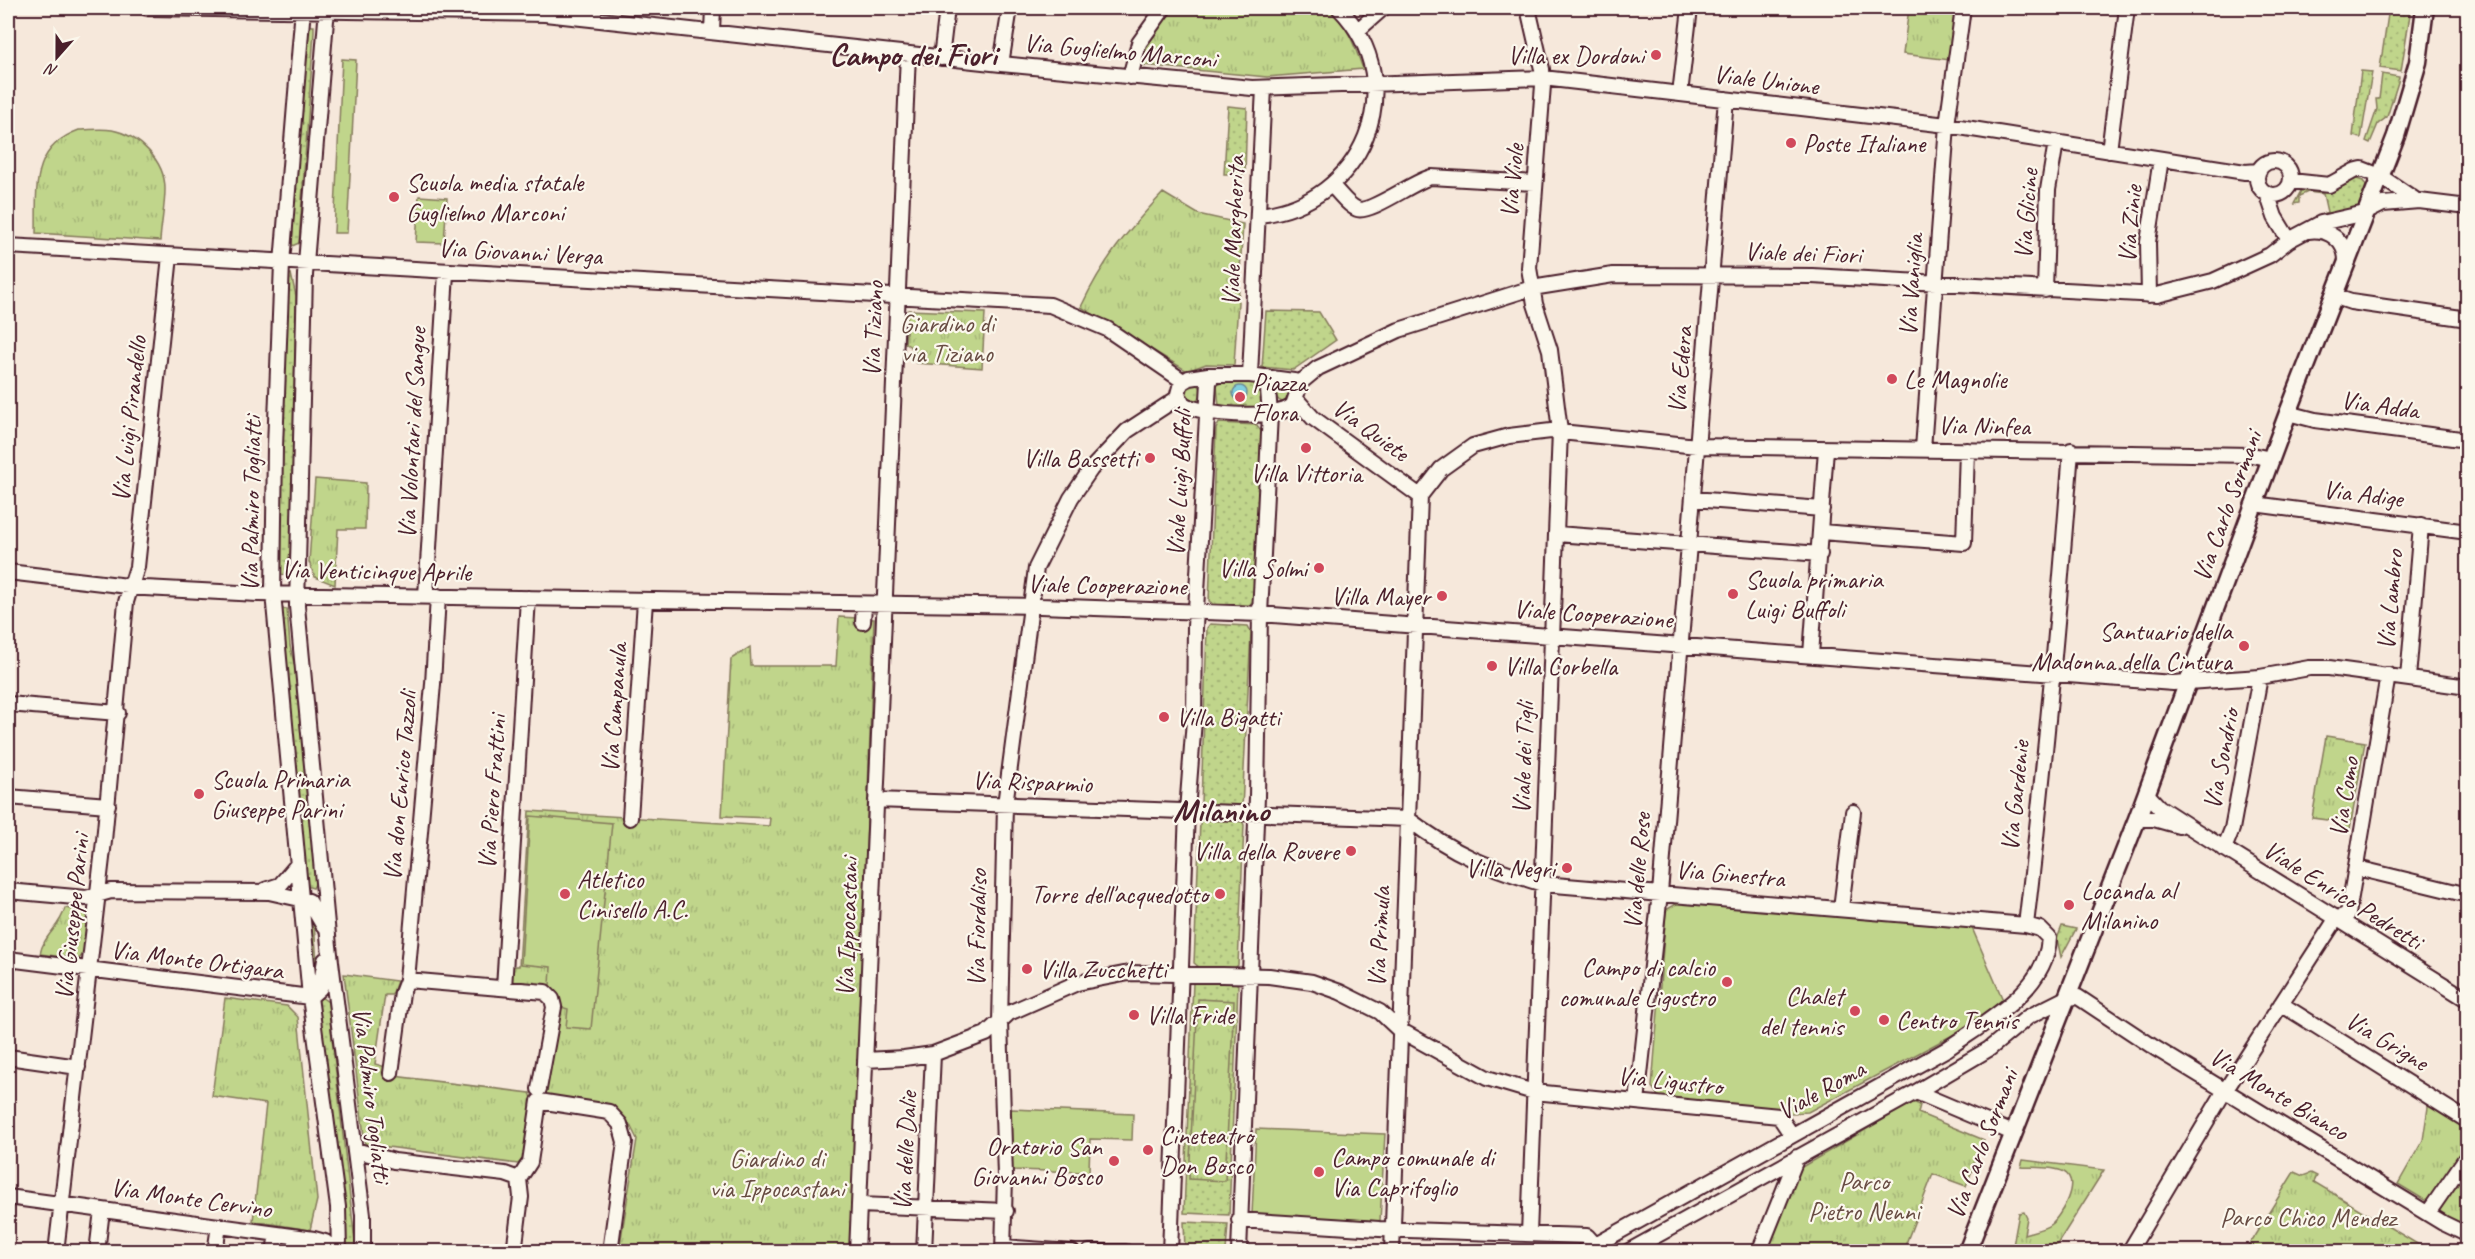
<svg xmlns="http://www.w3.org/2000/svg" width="2475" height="1259" font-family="Caveat,sans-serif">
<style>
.grass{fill:url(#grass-dots);stroke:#857a5b;stroke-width:1.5}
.park{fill:url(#park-tufts);stroke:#857a5b;stroke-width:1.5}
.pitch{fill:#c0d58b;stroke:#857a5b;stroke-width:1.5}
.water{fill:url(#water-waves);stroke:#6b8997;stroke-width:1.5}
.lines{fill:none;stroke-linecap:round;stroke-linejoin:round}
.minor-casing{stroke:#4a1f2b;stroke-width:18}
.major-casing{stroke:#4a1f2b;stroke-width:21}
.minor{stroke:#fbf7ec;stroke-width:14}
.major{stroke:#fbf7ec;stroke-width:16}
.poi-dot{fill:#d1495b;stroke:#fbf7ec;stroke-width:2}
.labels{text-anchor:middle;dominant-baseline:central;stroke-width:4.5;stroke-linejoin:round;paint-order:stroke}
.street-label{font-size:26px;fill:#4a1f2b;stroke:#fbf7ec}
.poi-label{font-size:26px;fill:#4a1f2b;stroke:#fbf7ec;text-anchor:start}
.park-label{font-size:26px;fill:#684c43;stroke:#fbf7ec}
.district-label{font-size:32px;font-weight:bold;fill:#4a1f2b;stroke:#fbf7ec}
</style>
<defs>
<pattern id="grass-dots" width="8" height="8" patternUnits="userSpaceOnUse" patternTransform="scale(1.5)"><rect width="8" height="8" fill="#c0d58b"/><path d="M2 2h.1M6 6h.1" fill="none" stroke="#a6b678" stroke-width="1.8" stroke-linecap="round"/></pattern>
<pattern id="park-tufts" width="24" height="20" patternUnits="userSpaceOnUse" patternTransform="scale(1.5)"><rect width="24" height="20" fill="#c0d58b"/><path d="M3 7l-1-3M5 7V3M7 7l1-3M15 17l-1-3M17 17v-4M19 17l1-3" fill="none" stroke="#a6b678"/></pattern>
<pattern id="water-waves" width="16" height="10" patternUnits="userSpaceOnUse" patternTransform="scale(1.5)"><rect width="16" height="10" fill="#81cfdf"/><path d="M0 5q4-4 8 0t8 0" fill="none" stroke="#71b1c0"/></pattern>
</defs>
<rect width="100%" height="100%" fill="#f6e8db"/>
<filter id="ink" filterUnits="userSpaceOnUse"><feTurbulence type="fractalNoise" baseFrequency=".0167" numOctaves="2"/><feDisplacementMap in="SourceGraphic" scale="12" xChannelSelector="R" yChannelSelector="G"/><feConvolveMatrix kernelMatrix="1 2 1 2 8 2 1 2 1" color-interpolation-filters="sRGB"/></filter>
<g filter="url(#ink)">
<path class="grass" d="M2389 8H2411L2401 71 2380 68Z
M308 26H314V32L299 243 292 246 294 203 291 195Z
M2361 71 2372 72 2361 138 2353 136Z
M2382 74 2399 77 2398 82 2387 117 2378 124 2370 143 2366 141 2377 109 2376 99H2379Z
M1228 106 1247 108 1245 174H1224Z
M2354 178 2363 181 2368 188 2360 207 2321 217 2320 215 2327 212 2323 194 2308 192 2299 196V203L2294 204 2302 189 2332 191Z
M291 274 296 296 291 548 285 575 280 574V519L278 510 286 275Z
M1266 311 1319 312 1336 340 1293 370 1262 367Z
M1222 381 1260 383 1263 387 1262 404 1255 409 1219 406 1217 386Z
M1186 392a8 8 0 1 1 16 0a8 8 0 1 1-16 0Z
M1276 394a8 8 0 1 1 16 0a8 8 0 1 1-16 0Z
M1219 423 1257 425 1261 431 1254 600 1249 606 1213 604 1209 601 1216 429Z
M280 609H287L290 646 298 681 316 882 313 888 306 886Z
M1210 624 1248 626 1251 632 1242 808 1204 807 1201 803 1207 628Z
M1203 817 1241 819 1244 825 1238 965 1234 969 1199 967 1194 963 1200 822Z
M308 909 314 923 318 976 315 981Z
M2062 926 2076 929 2061 957 2057 939Z
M1197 978 1233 980 1238 985 1229 1215 1184 1213 1193 982Z
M321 997 328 1002 356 1251H346L317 1003Z
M1184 1222 1228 1224 1226 1251H1185Z"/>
<path class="park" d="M1173 8H1327C1347 23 1355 46 1363 69L1267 77 1143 65C1139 45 1159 20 1173 8Z
M1909 8H1956L1950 60 1903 54Z
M79 130C90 130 101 128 112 130 139 135 165 161 165 189 165 206 161 224 160 241L36 233C37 189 30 148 79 130Z
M1163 193 1198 214 1243 224 1234 365 1206 364 1187 371 1081 307C1103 260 1128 230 1163 193Z
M908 310 985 313 982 368 916 363 915 350 905 343Z
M315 479 366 483 365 529H338L335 585 315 577 309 562Z
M839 617 874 619 852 1251H619L637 1139 630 1125 614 1109 545 1096 561 1007 547 987 511 982 512 966H519L529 811 769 826 770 818 722 816 731 659 750 647 751 666H836Z
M2326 736 2365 742 2350 829 2335 827V821L2312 818Z
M65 908 88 912 83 954 79 959 40 954C44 934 60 928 65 908Z
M344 974 397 981 392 995H385L375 1064 386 1067V1075L530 1093 533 1100 527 1154 518 1164 365 1144Z
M225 998 287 1006 298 1017 317 1200 310 1230 253 1221 266 1104 212 1096Z
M1198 999 1234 1001 1225 1181 1189 1179Z
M2429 1101 2459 1120 2467 1129V1143L2428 1202 2398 1184 2423 1140Z
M1913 1102 1920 1105 1918 1113 1984 1140 1966 1186 1933 1174 1903 1251 1767 1252 1800 1168Z
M2023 1160 2104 1170 2053 1251H2012L2019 1213 2024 1212 2027 1218 2024 1234C2032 1231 2044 1230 2051 1224 2061 1216 2081 1181 2064 1172 2053 1166 2033 1168 2021 1167Z
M2467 1166V1227L2464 1228 2438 1213Z
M2294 1172 2303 1176 2311 1173 2317 1176 2314 1182 2429 1251H2245Z"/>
<path class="pitch" d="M342 59 356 60 347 233H334Z
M419 196 447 198 444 243 416 242Z
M530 816 612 823 591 1029 566 1027 568 1009 561 1007 559 996 550 986 551 967 521 964Z
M1678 903 1972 928 2003 1000 1964 1029 1808 1112 1791 1113 1659 1097 1652 1087 1666 910Z
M1011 1109 1133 1114 1132 1140 1090 1139 1089 1172 1012 1170Z
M1256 1129 1385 1134 1380 1221 1252 1214Z"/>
<path class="water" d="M1233 393a7 7 0 1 1 14 0a7 7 0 1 1-14 0Z"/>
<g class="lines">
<defs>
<path id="minor" d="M147 8 545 14 1001 64 1252 88 1543 78 1947 125 2245 172 2259 171
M303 8 282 263 275 447 273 593 310 997 338 1207 339 1252
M327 8 305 275 297 606 329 946 363 1215V1252
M1528 8 1542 69 1543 85 1529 268 1535 304 1550 350 1560 431 1529 1234
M712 31 713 8
M1357 31 1383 8
M941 58 947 8
M1001 64 1010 8
M1130 77 1139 43 1164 8
M1680 94 1690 8
M2109 151 2127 8
M2257 178a17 17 0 1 1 34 0a17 17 0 1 1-34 0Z
M2291 181 2329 185 2354 171 2362 169 2380 176 2414 199
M1332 186C1340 193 1347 205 1357 209 1370 214 1414 181 1431 177L1535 183
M2267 193 2275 217 2289 240
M1258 215C1362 206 1414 85 1339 8
M2308 231C2329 228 2346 241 2346 261
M8 246 1050 305 1107 329 1183 381
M2045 290 2048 190 2056 142
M2149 295 2148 242 2161 159
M2333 296 2351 302 2468 319
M1208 375H1250L1301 382 1293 405C1278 421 1202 415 1183 404L1178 394 1181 383 1189 378Z
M1250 375 1264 88
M1301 382 1318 368 1399 330 1532 288 1613 275 1812 276 2157 295 2213 281 2270 255 2289 240 2321 223 2365 213 2383 204 2419 201 2468 207
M1296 399 1313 418 1420 496
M2288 413 2315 420 2468 440
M1923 449 1947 125 1963 8
M1693 499 1822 509
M2254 504 2468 532
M1821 532 1964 543 1967 450
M1557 534 1820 554
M8 572 145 588 258 594 1040 606 1260 614 2173 683 2260 677 2309 668H2329L2468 687
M426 596 446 273
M863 622 864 605
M1811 655 1826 449
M2408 678 2421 525
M8 704 118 713
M2146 793 2159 807 2193 829 2468 1000
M8 797 108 805
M876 800 1408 819C1455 855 1487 867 1543 884L2026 925 2040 929 2049 938C2047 990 1985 1022 1947 1049L1583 1252
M630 818 645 601
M2137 819H2154L2179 826
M2224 849 2232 829 2260 677
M2357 868 2468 895
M265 890 280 885 297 865
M8 891 86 898 111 891 269 892 309 901 323 925
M1841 908 1853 812
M2026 925C2045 767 2059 609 2071 450
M8 959 310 997
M407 980 545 992 552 999 554 1007 539 1089
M504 988 528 598
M310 997 320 988 325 960
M2281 1004 2468 1121
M8 1057 78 1067
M865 1060 904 1058 933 1054 986 1034 1009 1013 1077 983 1129 973 1269 976 1312 982 1340 992 1380 1012 1398 1029 1487 1078 1534 1092 1779 1116 1791 1134
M391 1073 402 993 407 980 433 684 438 596
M1916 1092 2013 1133
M1637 1102 1660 893 1726 99
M355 1150 394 1161 505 1174 519 1179
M519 1179 530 1162 539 1101 609 1112 620 1124 625 1142 610 1252
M8 1197 314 1239 325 1242 337 1252
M860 1205 1006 1211
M2428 1213 2468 1155
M1239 1220 1379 1229 1587 1236 1595 1245
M1003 1247 1072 1252
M56 1252 104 841 126 602 137 567 170 256
M97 1252 102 1210
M215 1252 219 1226
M274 1252 277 1234
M514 1252 521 1197 519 1179
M857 1252 908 54
M924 1252 933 1054
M1003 1252 1005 1176 1000 1022 1005 805 1036 568 1071 498 1091 469 1127 431 1179 397
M1089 1252H1126
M1170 1252 1187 811 1194 720 1195 627 1209 382 1213 375
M1239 1252 1257 797 1260 614 1270 414 1267 377
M1392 1252 1420 496 1441 469 1473 446 1509 436 1551 431 1697 446 2252 455 2271 459
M1627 1252 1916 1092 1989 1049 2028 1017 2066 998 2078 997 2155 1048 2443 1223 2468 1235
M1759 1252 1797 1157
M2129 1252 2221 1097 2331 927 2336 919 2348 914 2388 675"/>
<path id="major" d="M1967 1252 2137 819 2288 413 2396 136 2418 62 2425 8"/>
</defs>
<use href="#minor" class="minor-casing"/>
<use href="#major" class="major-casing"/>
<use href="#minor" class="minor"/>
<use href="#major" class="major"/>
</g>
</g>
<g class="poi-dot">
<circle cx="1656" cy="55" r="6"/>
<circle cx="1791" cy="143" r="6"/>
<circle cx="394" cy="197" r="6"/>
<circle cx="1892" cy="379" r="6"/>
<circle cx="1240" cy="397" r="6"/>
<circle cx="1306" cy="448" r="6"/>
<circle cx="1150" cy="458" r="6"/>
<circle cx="1319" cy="568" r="6"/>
<circle cx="1733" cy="594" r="6"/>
<circle cx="1442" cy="596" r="6"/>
<circle cx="2244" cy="646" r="6"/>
<circle cx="1492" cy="666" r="6"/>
<circle cx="1164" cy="717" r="6"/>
<circle cx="199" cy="794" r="6"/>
<circle cx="1351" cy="851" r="6"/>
<circle cx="1567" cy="868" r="6"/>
<circle cx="565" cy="894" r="6"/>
<circle cx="1220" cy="894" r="6"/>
<circle cx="2069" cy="905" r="6"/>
<circle cx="1027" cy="969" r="6"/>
<circle cx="1727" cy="982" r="6"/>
<circle cx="1855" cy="1011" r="6"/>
<circle cx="1134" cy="1015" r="6"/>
<circle cx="1884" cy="1020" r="6"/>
<circle cx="1148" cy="1150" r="6"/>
<circle cx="1114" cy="1161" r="6"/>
<circle cx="1319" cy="1172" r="6"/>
</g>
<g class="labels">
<g class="street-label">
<text transform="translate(1120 51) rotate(5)">Via Guglielmo Marconi</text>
<text transform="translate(1766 80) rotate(7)">Viale Unione</text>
<text transform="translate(1512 181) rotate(-85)">Via Viole</text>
<text transform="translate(2026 214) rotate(-86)">Via Glicine</text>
<text transform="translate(2130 224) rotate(-85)">Via Zinie</text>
<text transform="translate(1233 231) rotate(-88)">Viale Margherita</text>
<text transform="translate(520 252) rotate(3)">Via Giovanni Verga</text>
<text transform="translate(1803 253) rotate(2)">Viale dei Fiori</text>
<text transform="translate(1911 285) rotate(-86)">Via Vaniglia</text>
<text transform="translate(873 329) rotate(-88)">Via Tiziano</text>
<text transform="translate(1680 370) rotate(-85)">Via Edera</text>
<text transform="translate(2380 405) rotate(8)">Via Adda</text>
<text transform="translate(129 419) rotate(-84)">Via Luigi Pirandello</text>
<text transform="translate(1984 426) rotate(1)">Via Ninfea</text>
<text transform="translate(1371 430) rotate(36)">Via Quiete</text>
<text transform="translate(412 433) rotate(-87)">Via Volontari del Sangue</text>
<text transform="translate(1179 483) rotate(-87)">Viale Luigi Buffoli</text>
<text transform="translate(2363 494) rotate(7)">Via Adige</text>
<text transform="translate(251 504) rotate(-89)">Via Palmiro Togliatti</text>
<text transform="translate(2227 506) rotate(-70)">Via Carlo Sormani</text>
<text transform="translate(376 571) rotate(1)">Via Venticinque Aprile</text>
<text transform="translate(1107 585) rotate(1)">Viale Cooperazione</text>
<text transform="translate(2390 600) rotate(-85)">Via Lambro</text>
<text transform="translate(1593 614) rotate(4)">Viale Cooperazione</text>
<text transform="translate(614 708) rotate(-86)">Via Campanula</text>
<text transform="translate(1523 758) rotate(-88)">Viale dei Tigli</text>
<text transform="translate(2221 759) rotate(-79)">Via Sondrio</text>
<text transform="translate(1032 782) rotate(2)">Via Risparmio</text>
<text transform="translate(400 786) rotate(-85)">Via don Enrico Tazzoli</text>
<text transform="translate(492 792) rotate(-86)">Via Piero Frattini</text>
<text transform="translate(2015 796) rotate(-84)">Via Gardenie</text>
<text transform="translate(2344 797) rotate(-81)">Via Como</text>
<text transform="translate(1637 871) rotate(-85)">Via delle Rose</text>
<text transform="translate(1730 874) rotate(5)">Via Ginestra</text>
<text transform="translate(2343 895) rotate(32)">Viale Enrico Pedretti</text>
<text transform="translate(72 917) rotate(-84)">Via Giuseppe Parini</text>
<text transform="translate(847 927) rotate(-88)">Via Ippocastani</text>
<text transform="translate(977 928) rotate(-89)">Via Fiordaliso</text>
<text transform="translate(1379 937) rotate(-87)">Via Primula</text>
<text transform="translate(197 960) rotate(7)">Via Monte Ortigara</text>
<text transform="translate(2387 1041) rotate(31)">Via Grigne</text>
<text transform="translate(1670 1081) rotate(6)">Via Ligustro</text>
<text transform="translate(1821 1090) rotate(-29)">Viale Roma</text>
<text transform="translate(2279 1094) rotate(31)">Via Monte Bianco</text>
<text transform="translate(372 1095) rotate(83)">Via Palmiro Togliatti</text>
<text transform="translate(1982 1144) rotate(-69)">Via Carlo Sormani</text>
<text transform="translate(905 1151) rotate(-87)">Via delle Dalie</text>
<text transform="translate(191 1198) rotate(8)">Via Monte Cervino</text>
</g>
<g class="poi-label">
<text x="1644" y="55" text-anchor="end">Villa ex Dordoni</text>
<text x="1803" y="143">Poste Italiane</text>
<text x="406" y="182">Scuola media statale<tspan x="406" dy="30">Guglielmo Marconi</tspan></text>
<text x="1904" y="379">Le Magnolie</text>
<text x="1252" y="382">Piazza<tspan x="1252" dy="30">Flora</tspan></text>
<text x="1138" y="458" text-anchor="end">Villa Bassetti</text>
<text x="1306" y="473" text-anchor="middle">Villa Vittoria</text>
<text x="1307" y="568" text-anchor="end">Villa Solmi</text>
<text x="1745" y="579">Scuola primaria<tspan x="1745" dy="30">Luigi Buffoli</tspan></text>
<text x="1430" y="596" text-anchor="end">Villa Mayer</text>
<text x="2232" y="631" text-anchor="end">Santuario della<tspan x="2232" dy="30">Madonna della Cintura</tspan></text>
<text x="1504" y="666">Villa Corbella</text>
<text x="1176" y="717">Villa Bigatti</text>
<text x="211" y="779">Scuola Primaria<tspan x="211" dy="30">Giuseppe Parini</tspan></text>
<text x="1339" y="851" text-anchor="end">Villa della Rovere</text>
<text x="1555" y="868" text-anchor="end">Villa Negri</text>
<text x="577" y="879">Atletico<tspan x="577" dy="30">Cinisello A.C.</tspan></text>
<text x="2081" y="890">Locanda al<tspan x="2081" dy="30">Milanino</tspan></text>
<text x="1208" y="894" text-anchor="end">Torre dell'acquedotto</text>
<text x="1715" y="967" text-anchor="end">Campo di calcio<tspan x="1715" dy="30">comunale Ligustro</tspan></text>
<text x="1039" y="969">Villa Zucchetti</text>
<text x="1843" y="996" text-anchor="end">Chalet<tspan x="1843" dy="30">del tennis</tspan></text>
<text x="1146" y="1015">Villa Fride</text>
<text x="1896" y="1020">Centro Tennis</text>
<text x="1160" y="1135">Cineteatro<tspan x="1160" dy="30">Don Bosco</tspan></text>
<text x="1102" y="1146" text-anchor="end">Oratorio San<tspan x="1102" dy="30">Giovanni Bosco</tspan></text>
<text x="1331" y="1157">Campo comunale di<tspan x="1331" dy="30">Via Caprifoglio</tspan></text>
</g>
<g class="park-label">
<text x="947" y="323">Giardino di<tspan x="947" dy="30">via Tiziano</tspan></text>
<text x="777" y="1158">Giardino di<tspan x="777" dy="30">via Ippocastani</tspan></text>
<text x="1864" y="1181">Parco<tspan x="1864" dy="30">Pietro Nenni</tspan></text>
<text x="2308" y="1217">Parco Chico Mendez</text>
</g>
<g class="district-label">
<text x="913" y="54">Campo dei Fiori</text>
<text x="1221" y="810">Milanino</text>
</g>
</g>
<rect width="2475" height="1259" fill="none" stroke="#fbf7ec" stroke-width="30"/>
<rect x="15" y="15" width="2445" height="1229" fill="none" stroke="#4a1f2b" stroke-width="2" filter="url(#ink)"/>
<g transform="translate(57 57) rotate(201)" stroke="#fbf7ec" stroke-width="4.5" paint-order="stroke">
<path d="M0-4.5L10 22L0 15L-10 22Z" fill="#4a1f2b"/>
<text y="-9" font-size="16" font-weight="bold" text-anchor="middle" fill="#4a1f2b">N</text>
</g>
</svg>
